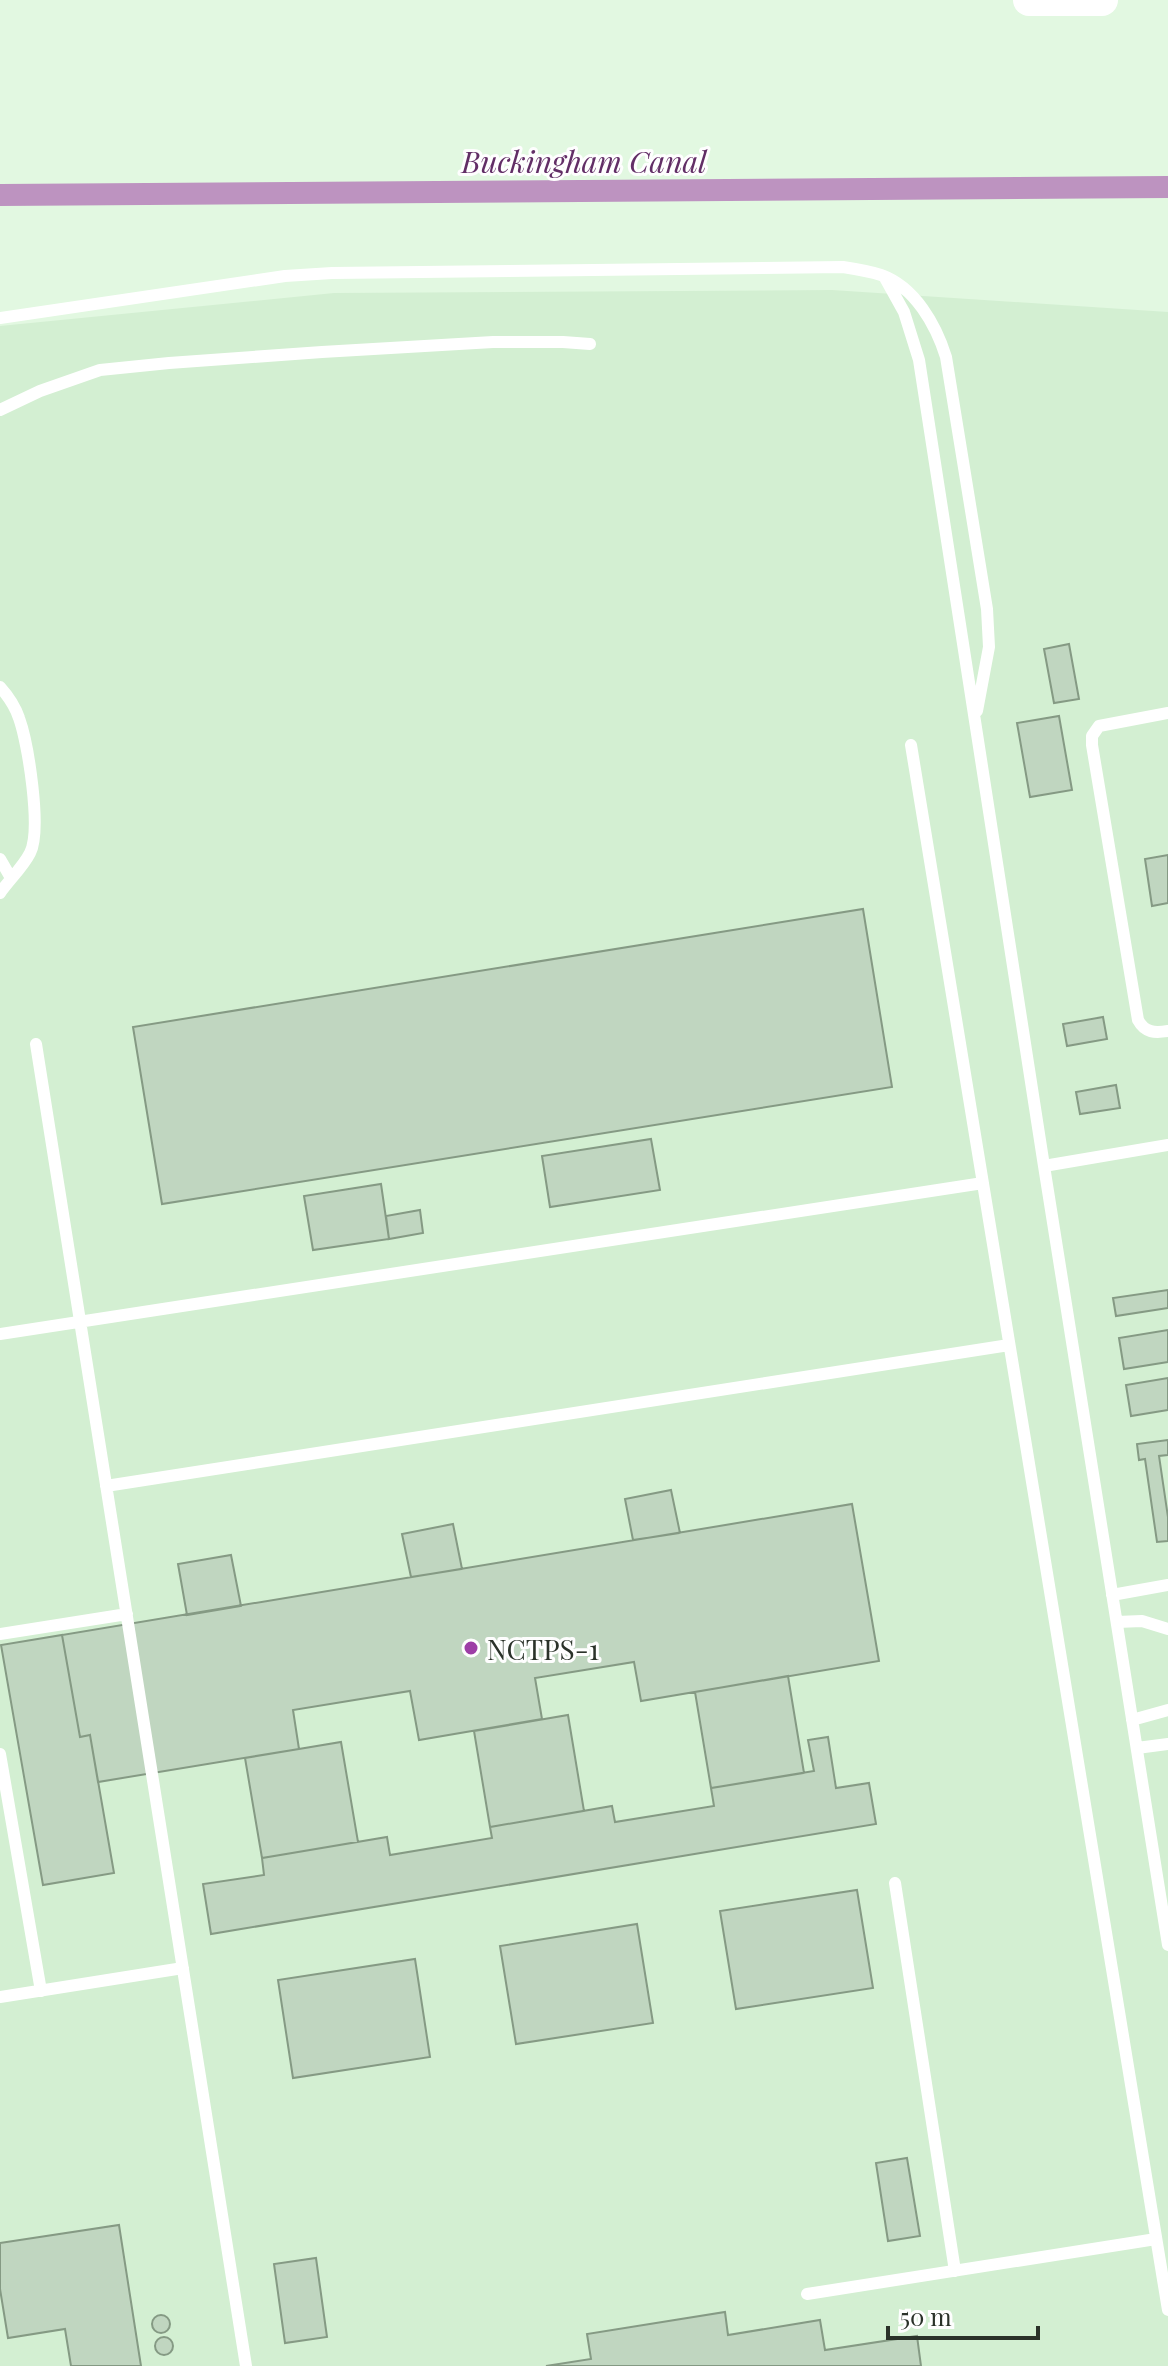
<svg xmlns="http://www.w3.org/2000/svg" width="1168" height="2366" font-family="'Playfair Display',serif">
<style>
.built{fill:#d3efd2}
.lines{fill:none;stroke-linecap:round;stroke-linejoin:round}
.canal{stroke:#bd93c0;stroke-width:22}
.building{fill:#c0d6c0;stroke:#859a84;stroke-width:2}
.service{stroke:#fff;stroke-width:12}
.secondary{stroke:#fff;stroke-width:32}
.poi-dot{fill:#9d3ea6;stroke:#fefefe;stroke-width:3}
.labels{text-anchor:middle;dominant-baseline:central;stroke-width:6;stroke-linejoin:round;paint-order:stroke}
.poi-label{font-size:28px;fill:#2a3229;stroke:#fefefe;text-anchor:start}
.water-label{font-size:30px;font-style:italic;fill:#622e66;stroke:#fefefe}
</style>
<rect width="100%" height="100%" fill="#e2f8e1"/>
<path class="built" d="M832 290 1168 312V2366H0V326L334 293Z"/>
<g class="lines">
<path class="canal" d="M0 195 1168 187"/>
</g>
<path class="building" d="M1069 644 1079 699 1054 703 1044 649Z
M1059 716 1072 790 1030 797 1017 723Z
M1168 855V903L1152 906 1145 859Z
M863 909 892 1087 162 1204 133 1027Z
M1103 1017 1107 1039 1067 1046 1063 1024Z
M1116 1085 1120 1108 1080 1114 1076 1092Z
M651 1139 660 1190 550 1207 542 1156Z
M381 1184 389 1239 313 1250 304 1196Z
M420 1210 423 1233 389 1239 386 1216Z
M1168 1290V1308L1116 1316 1113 1298Z
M1168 1330V1362L1124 1369 1119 1338Z
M1168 1378V1410L1131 1416 1126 1385Z
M1168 1440V1455L1159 1456 1168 1517V1541L1157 1542 1145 1459 1139 1460 1137 1444Z
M671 1490 680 1533 633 1540 625 1499Z
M852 1504 879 1661 641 1701 634 1662 535 1678 542 1719 419 1740 410 1691 293 1710 299 1749 98 1782 90 1735 80 1737 62 1635Z
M453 1524 462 1569 411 1577 402 1534Z
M231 1555 241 1606 187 1615 178 1564Z
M62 1635 80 1737 90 1735 114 1873 43 1885 1 1645Z
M788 1676 804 1773 711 1788 695 1692Z
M568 1715 584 1811 490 1827 474 1731Z
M828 1737 836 1788 869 1783 876 1824 211 1934 203 1884 264 1875 262 1858 387 1837 390 1855 492 1838 490 1827 612 1806 615 1822 714 1806 711 1788 814 1771 808 1740Z
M341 1742 358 1842 262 1858 245 1758Z
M857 1890 873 1988 736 2009 720 1911Z
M637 1924 653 2023 516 2044 500 1946Z
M415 1959 430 2057 293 2078 278 1980Z
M907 2158 920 2236 888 2241 876 2163Z
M119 2225 141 2366H71L65 2329 8 2338 0 2289V2243Z
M316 2258 327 2337 285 2343 274 2264Z
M725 2312 728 2335 820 2320 825 2350 917 2336 921 2366H546L591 2359 587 2334Z
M152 2324a9 9 0 1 1 18 0a9 9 0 1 1-18 0Z
M155 2346a9 9 0 1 1 18 0a9 9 0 1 1-18 0Z"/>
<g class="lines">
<path class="service" d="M884 276 904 312 919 360 1044 1166 1168 1945
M0 318 285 276 332 273 843 267C856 269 869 271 881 275 915 287 936 325 946 357L987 609 989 647 977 711
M0 410 40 391 100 370 169 363 322 352 493 342H563L590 344
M0 687C9 697 15 706 19 718 28 743 42 830 30 853 23 867 9 880 0 893
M1168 713 1099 726 1092 736V745L1138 1020C1145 1033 1155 1033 1168 1031
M911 745 1168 2310
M0 859 11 878
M36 1044 246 2366
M1044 1166 1168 1145
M0 1334 983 1183
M106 1486 1009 1345
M1112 1595 1168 1585
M1117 1622 1142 1621 1168 1629
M0 1634 127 1614
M1132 1720 1168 1710
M1137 1748 1168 1744
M0 1754 41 1991
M895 1883 955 2271
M0 1997 183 1968
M807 2294 1156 2239"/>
<path class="secondary" d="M1029 0H1102"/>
</g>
<circle class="poi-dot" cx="471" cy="1648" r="8"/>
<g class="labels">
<g class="poi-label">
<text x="487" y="1648">NCTPS-1</text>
</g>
<g class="water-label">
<text x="584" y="161">Buckingham Canal</text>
</g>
</g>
<path d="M888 2326v12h150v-12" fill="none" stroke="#2a3229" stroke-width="4"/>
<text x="900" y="2326" font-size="24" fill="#2a3229" stroke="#fefefe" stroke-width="6" paint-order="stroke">50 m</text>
</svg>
